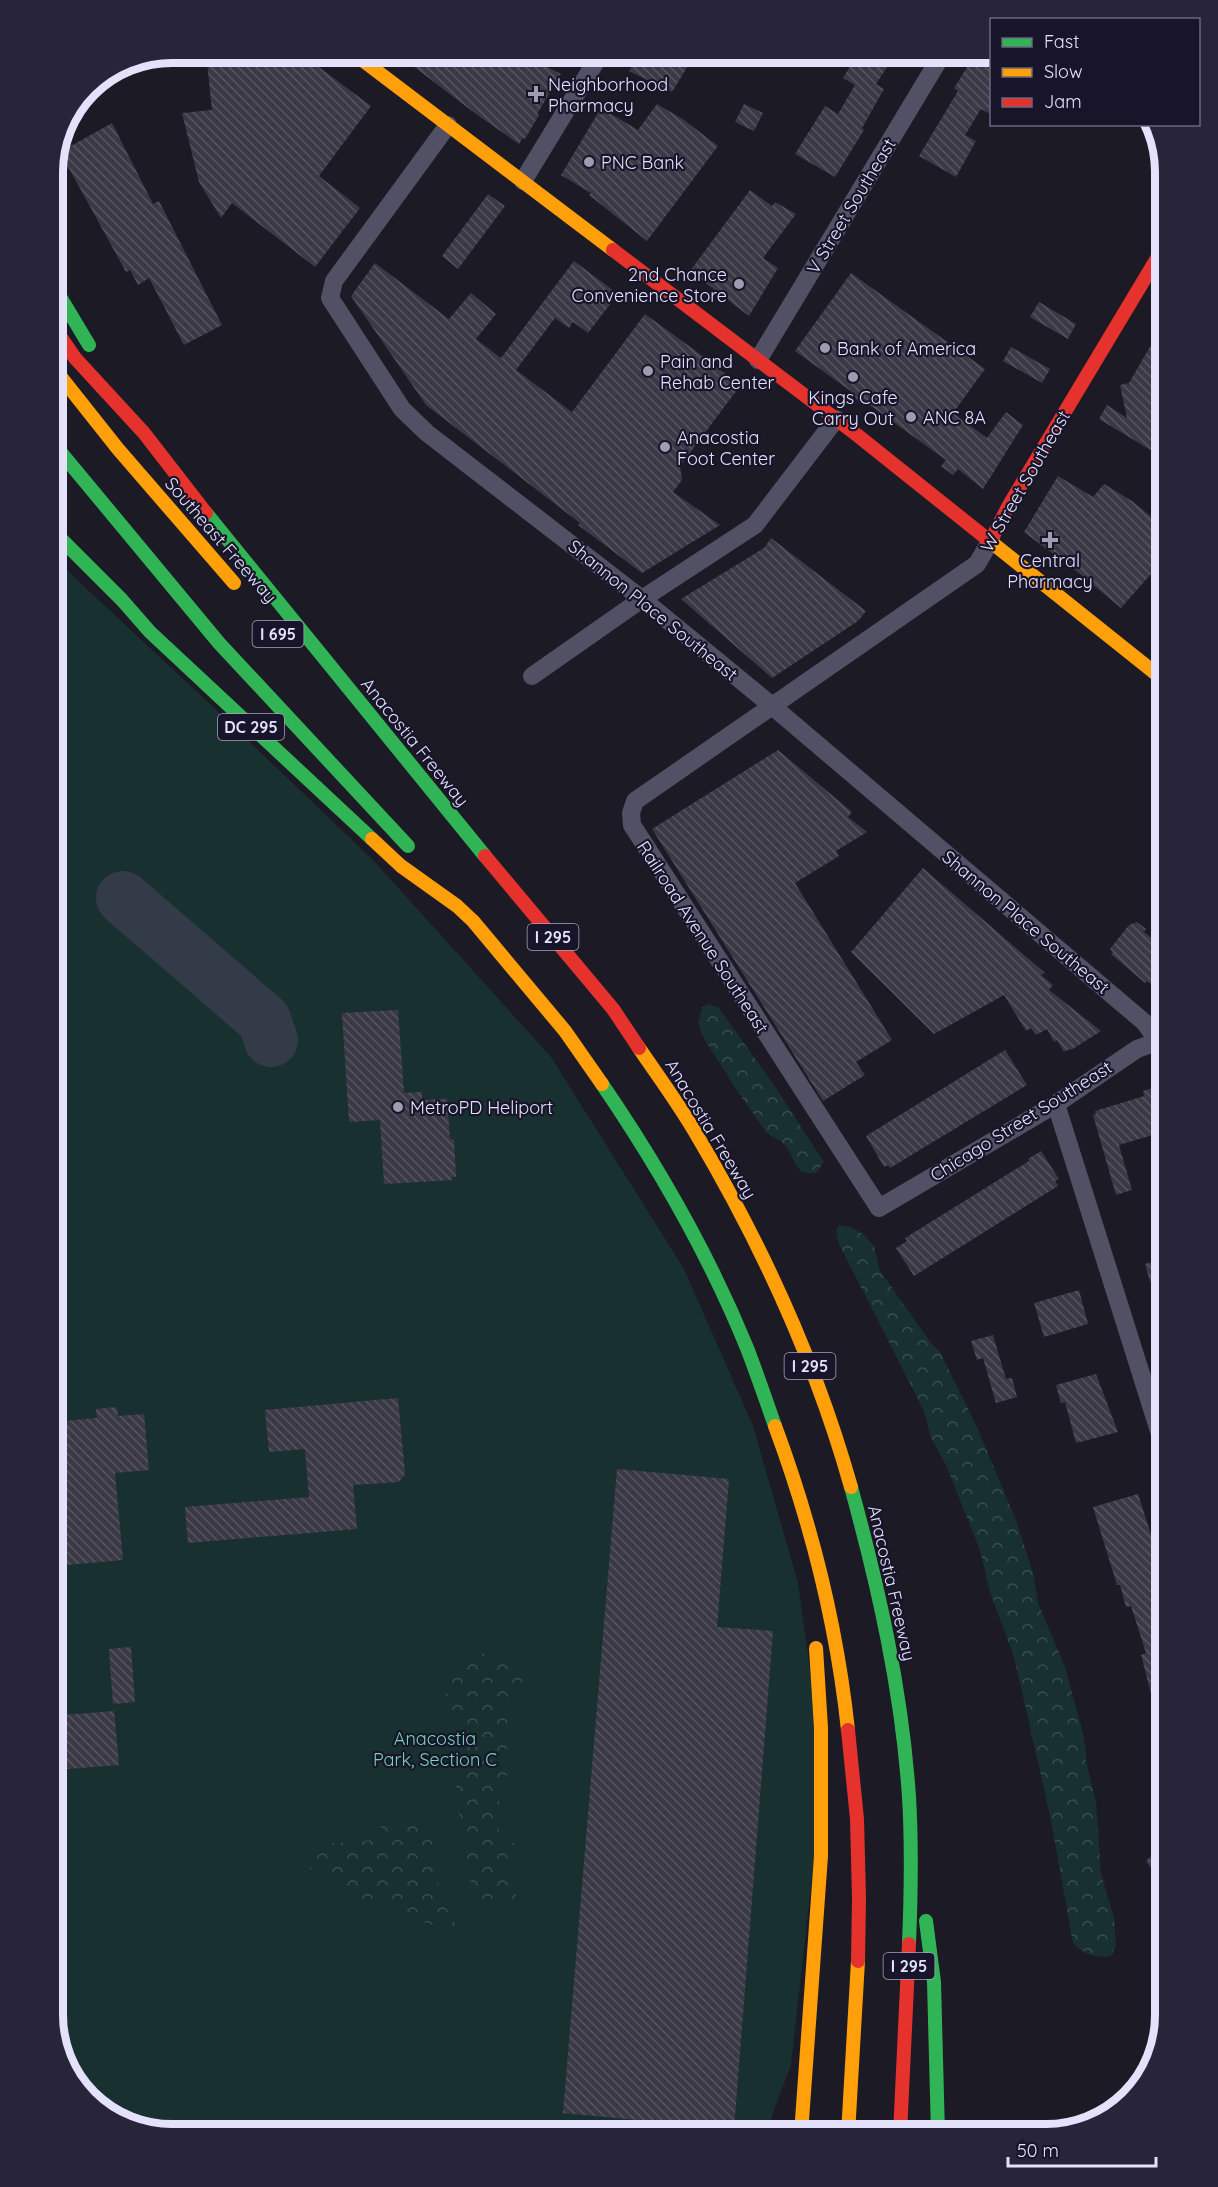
<svg xmlns="http://www.w3.org/2000/svg" width="1218" height="2187" font-family="Quicksand,sans-serif">
<style>
.green{fill:#193030}
.forest{fill:url(#forest-crowns)}
.lines{fill:none;stroke-linecap:round;stroke-linejoin:round}
.taxiway{stroke:#343b48;stroke-width:54}
.building{fill:url(#building-back-hatch)}
.street{stroke:#515064;stroke-width:18}
.fast{stroke:#30b455;stroke-width:14}
.slow{stroke:#ff9f0a;stroke-width:14}
.jam{stroke:#e5322d;stroke-width:14}
.poi-dot{fill:#9e9cb0;stroke:#18152a;stroke-width:2}
.labels{text-anchor:middle;dominant-baseline:central;stroke-width:4.5;stroke-linejoin:round;paint-order:stroke}
.shield{fill:#18152a;stroke:#a7a4bc;stroke-width:1.5}
.shield-label{font-size:16px;font-weight:bold;fill:#e4e2fb}
.poi-label{font-size:18px;fill:#e4e2fb;stroke:#18152a;text-anchor:start}
.street-label{font-size:18px;fill:#e4e2fb;stroke:#18152a}
.park-label{font-size:18px;fill:#75d4ba;stroke:#18152a}
.rim{fill:none;stroke:#e4e2fb;stroke-width:8}
</style>
<defs>
<pattern id="forest-crowns" width="20" height="18" patternUnits="userSpaceOnUse" patternTransform="scale(1.5)"><rect width="20" height="18" fill="#193030"/><path d="M2 6a3 3 0 1 1 6 0M12 15a3 3 0 1 1 6 0" fill="none" stroke="#3a4e4f"/></pattern>
<pattern id="building-back-hatch" width="6" height="6" patternUnits="userSpaceOnUse" patternTransform="scale(1.5)"><rect width="6" height="6" fill="#3b3946"/><path d="M-1 5l2 2M0 0l6 6M5-1l2 2" fill="none" stroke="#575562"/></pattern>
</defs>
<rect width="100%" height="100%" fill="#1c1a25"/>
<path class="green" d="M53 554 75 578 212 706 373 860 551 1057 684 1269 753 1426 798 1583 824 1770 791 2065 765 2134H165L105 2114 62 2061 53 2015Z"/>
<path class="forest" d="M709 1004 719 1008 776 1088 824 1162 816 1173C794 1176 796 1160 786 1146 782 1140 772 1138 766 1132L734 1086 705 1040 698 1024 702 1007Z
M839 1225 851 1227 864 1235 874 1246 880 1271 931 1343 940 1352 976 1425 1016 1520 1033 1573 1038 1603 1065 1667 1082 1729 1086 1752V1761L1096 1802 1101 1874 1114 1918 1116 1946 1111 1956C1098 1959 1082 1954 1073 1943L1050 1815 1014 1657 990 1592 980 1550 946 1465 931 1438 924 1411 839 1244 836 1230Z
M482 1653C494 1660 512 1657 527 1664 524 1683 514 1699 508 1718 506 1726 509 1738 510 1746L505 1750 510 1768C500 1791 496 1806 499 1831L515 1845V1852L505 1868 516 1874 518 1887 515 1899 502 1904 490 1902 486 1912 480 1911 469 1877 461 1835 454 1765C440 1748 450 1733 463 1719L461 1713 447 1710C443 1666 445 1671 482 1653Z
M418 1818 428 1821C433 1836 432 1848 434 1863 437 1889 449 1915 463 1937L455 1940 447 1929 413 1919 402 1909 386 1906H364L344 1893 329 1876 310 1869 305 1859 304 1846 374 1840 380 1833 382 1825Z"/>
<g class="lines">
<path class="taxiway" d="M123 898 264 1020 271 1040"/>
</g>
<path class="building" d="M206 53H300L371 106 319 176 360 208 315 267 232 203 221 218 199 182 182 113 212 110Z
M396 53H520L561 74 537 114 539 115 525 139 523 138 519 144 472 111Z
M640 53H696L672 92 629 71Z
M858 53H896L876 84 884 89 862 128 864 130 835 177 795 154 825 106 838 114 855 85 843 78Z
M976 53H992V115L981 109 965 135 976 141 956 177 919 156 958 91 954 88Z
M657 104 684 120 718 146 647 241 589 195 591 193 561 175 601 108 638 130Z
M744 104 763 113 754 131 735 122Z
M112 123 153 204 159 201 222 325 184 345 149 278 138 285 130 270 126 272 60 152Z
M750 190 772 206 775 202 796 214 763 258 778 268 749 316 690 271Z
M488 194 505 206 458 269 442 256Z
M574 261 618 294 588 333 573 322 569 328 555 318 516 370 572 412 645 314 704 357 740 386 680 466 682 480 673 492 720 525 642 573 578 525 580 523 426 405 351 296 375 263 449 319 471 293 496 314 476 339 501 358Z
M851 273 985 369 953 413 987 438 1006 412 1023 425 983 489 958 469 953 475 941 466 946 460 871 406 859 403 852 392 795 351Z
M1039 302 1076 324 1068 339 1030 317Z
M1166 319V428L1152 451 1099 419 1107 405 1127 418 1120 385 1129 383Z
M1011 347 1050 369 1042 383 1003 361Z
M1058 476 1093 497 1104 484 1132 501 1164 527 1152 542 1166 554V557L1121 608 1057 555 1056 556 1024 532Z
M771 538 866 611 858 621 772 678 681 599 764 548Z
M778 750 852 812 848 817 867 832 836 851 839 856 795 883 892 1040 856 1062 865 1075 823 1101 652 829Z
M923 868 1045 973 1041 975 1053 985 1049 990 1101 1031 1071 1050 1070 1049 1064 1052 1057 1040 1054 1042 1047 1029 1036 1035 1031 1028 1026 1031 1004 995 934 1034 851 952Z
M1137 922 1146 929 1144 932 1166 949V996L1147 981 1145 983 1111 954 1113 952 1110 949 1129 925Z
M398 1010 404 1093 422 1092V1100L447 1099 450 1139H454L456 1177H452V1180L384 1184 380 1120 349 1122 342 1013Z
M1005 1050 1027 1085 890 1168 888 1165 884 1167 866 1136Z
M1166 1084V1131L1119 1145 1132 1190 1116 1195 1093 1115 1096 1114 1095 1111 1144 1096 1143 1091Z
M1041 1151 1059 1179 1055 1181 1058 1186 914 1276 896 1248 907 1241 905 1238 1029 1161 1028 1159Z
M1166 1258V1278L1150 1282 1145 1264Z
M1079 1290 1088 1324 1044 1337 1034 1303Z
M993 1335 1006 1379 1012 1378 1017 1397 996 1403 983 1358 977 1360 971 1341Z
M1096 1374 1118 1432 1076 1443 1065 1402 1061 1403 1056 1385Z
M398 1398 405 1474 399 1482 353 1485 357 1529 188 1543 185 1507 309 1497 305 1449 269 1452 265 1410Z
M117 1407 118 1416 144 1414 149 1470 115 1473 123 1560 67 1565 64 1535 53 1536V1422L97 1418 96 1409Z
M617 1469 729 1479 717 1627 773 1631 734 2129 563 2113Z
M1138 1494 1166 1581V1731L1161 1732 1141 1655 1146 1653 1131 1606 1126 1607 1120 1585H1117L1093 1507Z
M131 1647 135 1702 113 1704 109 1649Z
M114 1711 119 1765 67 1769 63 1715Z
M1166 1842V1890L1146 1861Z"/>
<g class="lines">
<path class="street" d="M448 125 334 281 330 298 402 409 427 433 642 599 771 705 1144 1022 1158 1041
M523 181 601 53
M758 360 943 53
M991 540 977 564 635 801 631 813 632 825 879 1208 1056 1104 1137 1049 1165 1039
M532 676 642 599 755 525 836 419
M1056 1104 1165 1450"/>
<path class="fast" d="M53 285 89 345
M53 443 219 643 408 846
M206 513 485 856
M53 531 122 600 150 632 372 839
M602 1084C658 1166 709 1255 747 1348 757 1374 766 1400 775 1426
M851 1487C879 1589 902 1692 909 1797 912 1846 911 1895 909 1944
M926 1921 934 1982 938 2134"/>
<path class="slow" d="M353 53 613 250
M53 367 118 449 234 583
M986 538 1165 681
M372 839 401 866 457 906 473 921 565 1031 602 1084
M639 1048C658 1076 678 1103 695 1132 761 1243 816 1363 851 1487
M775 1426C811 1523 837 1627 848 1730
M801 2134 821 1856V1728L816 1648
M848 2134 858 1961"/>
<path class="jam" d="M613 250 857 435 986 538
M53 326 75 358 144 433 206 513
M991 540 1009 505 1165 245
M485 856 613 1009 639 1048
M848 1730 857 1819 859 1898 858 1961
M900 2134 909 1944"/>
</g>
<g class="poi-dot">
<path d="M533 85h6v6h6v6h-6v6h-6v-6h-6v-6h6z"/>
<circle cx="589" cy="162" r="6"/>
<circle cx="739" cy="284" r="6"/>
<circle cx="825" cy="348" r="6"/>
<circle cx="648" cy="371" r="6"/>
<circle cx="853" cy="377" r="6"/>
<circle cx="911" cy="417" r="6"/>
<circle cx="665" cy="447" r="6"/>
<path d="M1047 531h6v6h6v6h-6v6h-6v-6h-6v-6h6z"/>
<circle cx="398" cy="1107" r="6"/>
</g>
<g class="labels">
<g class="shield">
<rect x="252.5" y="621" width="51" height="26" rx="4.5"/>
<rect x="218" y="714" width="66" height="26" rx="4.5"/>
<rect x="527.5" y="924" width="51" height="26" rx="4.5"/>
<rect x="784.5" y="1353" width="51" height="26" rx="4.5"/>
<rect x="883.5" y="1953" width="51" height="26" rx="4.5"/>
</g>
<g class="shield-label">
<text x="278" y="634">I 695</text>
<text x="251" y="727">DC 295</text>
<text x="553" y="937">I 295</text>
<text x="810" y="1366">I 295</text>
<text x="909" y="1966">I 295</text>
</g>
<g class="poi-label">
<text x="548" y="84">Neighborhood<tspan x="548" dy="21">Pharmacy</tspan></text>
<text x="601" y="162">PNC Bank</text>
<text x="727" y="274" text-anchor="end">2nd Chance<tspan x="727" dy="21">Convenience Store</tspan></text>
<text x="837" y="348">Bank of America</text>
<text x="660" y="361">Pain and<tspan x="660" dy="21">Rehab Center</tspan></text>
<text x="853" y="397" text-anchor="middle">Kings Cafe<tspan x="853" dy="21">Carry Out</tspan></text>
<text x="923" y="417">ANC 8A</text>
<text x="677" y="437">Anacostia<tspan x="677" dy="21">Foot Center</tspan></text>
<text x="1050" y="560" text-anchor="middle">Central<tspan x="1050" dy="21">Pharmacy</tspan></text>
<text x="410" y="1107">MetroPD Heliport</text>
</g>
<g class="street-label">
<text transform="translate(851 206) rotate(-59)">V Street Southeast</text>
<text transform="translate(1025 481) rotate(-60)">W Street Southeast</text>
<text transform="translate(221 540) rotate(49)">Southeast Freeway</text>
<text transform="translate(653 610) rotate(39)">Shannon Place Southeast</text>
<text transform="translate(415 742) rotate(51)">Anacostia Freeway</text>
<text transform="translate(1026 922) rotate(40)">Shannon Place Southeast</text>
<text transform="translate(703 937) rotate(57)">Railroad Avenue Southeast</text>
<text transform="translate(1021 1121) rotate(-32)">Chicago Street Southeast</text>
<text transform="translate(711 1129) rotate(59)">Anacostia Freeway</text>
<text transform="translate(892 1583) rotate(77)">Anacostia Freeway</text>
</g>
<g class="park-label">
<text x="435" y="1738">Anacostia<tspan x="435" dy="21">Park, Section C</tspan></text>
</g>
</g>
<path d="M0 0H1218V2187H0ZM172 63H1046A109 109 0 0 1 1155 172V2015A109 109 0 0 1 1046 2124H172A109 109 0 0 1 63 2015V172A109 109 0 0 1 172 63Z" fill="#28253b" fill-rule="evenodd"/>
<path class="rim" d="M172 63H1046A109 109 0 0 1 1155 172V2015A109 109 0 0 1 1046 2124H172A109 109 0 0 1 63 2015V172A109 109 0 0 1 172 63Z"/>
<rect x="990" y="18" width="210" height="108" fill="#18152a" stroke="#6a677e" stroke-width="1.5"/>
<rect x="1002" y="38" width="30" height="9" fill="#30b455" stroke="#6a677e" stroke-width="1.5"/>
<text x="1044" y="48" font-size="18" fill="#e4e2fb">Fast</text>
<rect x="1002" y="68" width="30" height="9" fill="#ff9f0a" stroke="#6a677e" stroke-width="1.5"/>
<text x="1044" y="78" font-size="18" fill="#e4e2fb">Slow</text>
<rect x="1002" y="98" width="30" height="9" fill="#e5322d" stroke="#6a677e" stroke-width="1.5"/>
<text x="1044" y="108" font-size="18" fill="#e4e2fb">Jam</text>
<path d="M1008 2157v9h148v-9" fill="none" stroke="#e4e2fb" stroke-width="3"/>
<text x="1017" y="2157" font-size="18" fill="#e4e2fb" stroke="#18152a" stroke-width="4.5" paint-order="stroke">50 m</text>
</svg>
